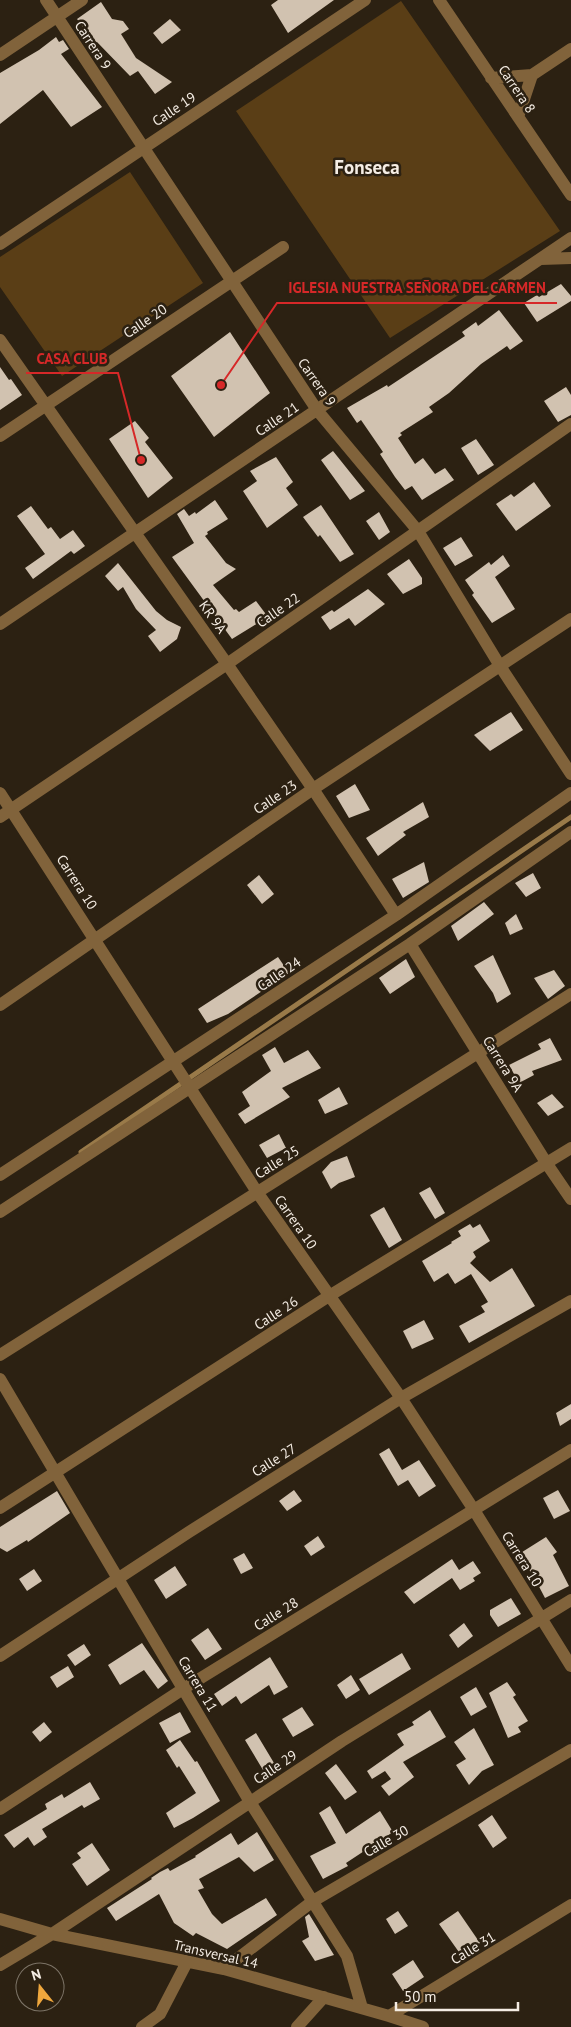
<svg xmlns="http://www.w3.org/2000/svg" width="571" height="2027" font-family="'PT Sans',sans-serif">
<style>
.green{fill:#5a3e16}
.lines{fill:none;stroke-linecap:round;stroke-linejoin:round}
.stream{stroke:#997a49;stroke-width:5}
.building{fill:#d1c2b0}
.minor{stroke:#81633b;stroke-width:12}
.labels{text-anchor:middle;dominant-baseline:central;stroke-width:5;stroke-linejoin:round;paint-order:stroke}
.street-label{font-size:14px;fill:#f5ede4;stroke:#2c2112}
.district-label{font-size:19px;font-weight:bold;fill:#f5ede4;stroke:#2c2112}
.leader{fill:none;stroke:#d62828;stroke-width:2}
.callout-dot{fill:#d62828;stroke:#2c2112;stroke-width:2}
.callout-label{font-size:15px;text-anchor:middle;font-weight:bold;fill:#d62828;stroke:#2c2112;stroke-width:5;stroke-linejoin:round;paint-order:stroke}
</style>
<rect width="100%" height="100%" fill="#2c2112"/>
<path class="green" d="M401 1 560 231 390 338 236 111Z
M130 172 203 283 62 376 0 287V257Z"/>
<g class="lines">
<path class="stream" d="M81 1152 571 817"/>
</g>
<path class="building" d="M278 0H334L288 33 271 5Z
M101 2 112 19 123 21 129 29 121 34 136 58 172 82 155 94 138 71 130 76 97 42 95 43 77 19Z
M170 19 181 30 162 44 153 33Z
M56 37 59 42 63 40 69 49 61 54 102 107 71 127 43 90 0 124V73L39 50Z
M561 284 571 296V301L537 322 524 303 537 295 539 297Z
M499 310 523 341 510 350 507 346 481 364 449 393 429 407 433 412 400 433 402 435 398 438 415 464 423 458 435 474 445 468 454 480 422 500 412 486 405 490 395 477 380 454 383 452 361 420 357 423 347 408 387 385 388 387 465 336 462 332 476 322 478 326Z
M230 332 270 393 214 437 171 376Z
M0 367 9 380 11 379 22 395 0 410Z
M566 387 571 395V415L558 422 544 401Z
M135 421 149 438 145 442 173 478 148 498 109 439Z
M476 439 494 465 478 475 461 448Z
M333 451 365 491 350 500 321 460Z
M276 457 293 482 286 488 298 505 267 528 243 491 257 481 250 471Z
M534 482 551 506 516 531 496 504 511 494 514 497Z
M215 500 228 519 207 532 208 534 205 536 226 563 236 569 213 585 234 610 236 609 239 612 256 601 268 617 232 639 172 557 194 543 177 514 184 509 189 516 195 512 196 514Z
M321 505 354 554 340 562 320 535 318 537 303 517Z
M31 506 48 529 51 527 60 539 73 530 85 546 74 554 71 551 33 579 25 568 45 554 17 516Z
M379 512 390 532 379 540 366 521Z
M461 537 473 556 455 566 443 548Z
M503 555 510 566 495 577 515 609 492 623 472 595 474 593 465 580 489 562 491 565Z
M409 559 422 578V584L403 594 387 574Z
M118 563 156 611 167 620 181 627 177 639 160 652 148 636 156 630 136 609 123 587 118 591 105 576Z
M368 589 385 604 355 626 349 618 330 630 321 617 332 610 334 612Z
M511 712 523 730 490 751 474 735Z
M355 784 370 810 349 818 336 796Z
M423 802 429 817 403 832 406 835 378 856 366 838Z
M424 862 429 882 403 898 392 879Z
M533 873 541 888 526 897 515 883Z
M259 875 274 894 262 904 247 885Z
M484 902 494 914 458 941 451 926Z
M516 914 523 929 510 935 505 923Z
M493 955 511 994 497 1003 493 993 474 966Z
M278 957 289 973 228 1014 207 1023 198 1009Z
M406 959 415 977 390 994 379 978Z
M554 970 565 986 548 999 534 978Z
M550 1038 562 1060 532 1071 534 1075 519 1083 509 1065 541 1049 538 1044Z
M275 1047 284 1063 308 1050 321 1068 282 1088 290 1097 245 1124 238 1114 250 1106 242 1092 271 1071 262 1055Z
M339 1087 348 1104 325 1114 318 1100Z
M552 1094 564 1107 548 1116 537 1103Z
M279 1134 286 1148 267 1158 259 1145Z
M347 1156 355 1177 339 1183 331 1189 322 1172 331 1162Z
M430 1187 445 1213 435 1219 419 1193Z
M384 1207 402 1240 389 1248 370 1215Z
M470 1224 473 1228 480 1224 490 1241 473 1252 476 1257 470 1263 490 1282 512 1268 535 1306 469 1343 459 1326 485 1312 481 1306 488 1302 471 1274 455 1284 448 1273 434 1282 422 1261 452 1243 451 1242 461 1236 458 1231Z
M424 1320 434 1339 412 1349 403 1331Z
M571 1404V1419L560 1426 556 1413Z
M389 1448 402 1470 419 1460 436 1486 419 1497 408 1480 398 1486 379 1454Z
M294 1490 302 1501 287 1511 279 1501Z
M558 1490 570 1511 554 1519 543 1498Z
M57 1491 70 1513 28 1542 27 1540 7 1552 0 1548V1527Z
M318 1536 325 1547 311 1556 304 1546Z
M546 1537 557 1552 553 1555 569 1586 545 1598 534 1577 519 1554Z
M244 1553 253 1568 241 1574 233 1559Z
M452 1559 459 1570 473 1561 481 1573 473 1578 475 1581 460 1590 452 1578 414 1604 404 1592Z
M175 1566 187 1585 166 1599 154 1580Z
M34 1569 42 1581 27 1591 19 1579Z
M511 1598 521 1614 498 1627 490 1615V1610Z
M464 1623 473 1636 458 1648 449 1635Z
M208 1628 222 1649 205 1660 191 1640Z
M142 1643 168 1681 158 1689 144 1670 120 1685 108 1665Z
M84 1644 91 1655 75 1666 67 1655Z
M402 1653 411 1669 369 1695 359 1679Z
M270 1657 288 1687 274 1695 269 1685 241 1704 236 1696 222 1706 214 1694Z
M68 1666 74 1677 57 1688 50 1677Z
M351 1675 360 1690 346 1699 337 1685Z
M507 1682 516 1695 513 1697 528 1721 518 1727 521 1732 508 1738 489 1693Z
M476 1687 487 1707 471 1716 460 1697Z
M302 1707 314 1725 293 1737 282 1719Z
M430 1710 446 1737 403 1762 414 1777 389 1796 381 1786 391 1779 385 1771 372 1779 367 1771 404 1745 397 1734 414 1725 412 1722Z
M180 1712 191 1732 170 1743 159 1723Z
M44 1722 52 1732 40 1742 32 1732Z
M474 1728 494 1765 482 1771 469 1785 456 1765 466 1759 454 1742Z
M256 1733 274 1763 263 1770 245 1740Z
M180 1740 195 1762 197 1761 220 1801 193 1818 174 1828 166 1813 196 1793 179 1766 177 1768 166 1750Z
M336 1764 357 1792 345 1800 325 1773Z
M90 1782 100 1799 84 1808 82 1805 42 1829 47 1837 34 1846 28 1837 14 1848 4 1835 47 1809 45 1804 62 1794 64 1798Z
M330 1806 346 1834 380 1811 393 1832 346 1863 348 1866 323 1879 310 1856 336 1843 319 1813Z
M492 1815 507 1838 493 1848 478 1825Z
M257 1832 274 1860 254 1872 239 1857 199 1879 204 1888 198 1890 212 1914 222 1924 266 1898 277 1915 227 1949 196 1933 193 1936 174 1923 159 1894 116 1921 107 1908 152 1879 151 1878 160 1872 168 1868 170 1871 196 1857 195 1856 231 1833 238 1845Z
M92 1843 110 1870 87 1886 72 1864 81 1858 77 1853Z
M398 1911 408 1926 395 1934 386 1919Z
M458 1911 480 1943 461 1955 439 1924Z
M309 1914 334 1955 315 1961 302 1941 309 1937 305 1917Z
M413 1960 424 1977 403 1991 392 1974Z"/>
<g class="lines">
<path class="minor" d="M46 0 317 410 418 531 500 666 571 774
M439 0 571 195
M0 55 82 0
M491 78 532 75
M518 117 532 75 571 49
M0 244 365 0
M541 259 571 258
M0 340 227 664 313 789 396 915
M0 436 283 247
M0 624 571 238
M0 793 257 1192 401 1398 474 1510 571 1666
M0 817 227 664 571 424
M410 944 547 1164 571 1199
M0 1005 313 789 571 619
M0 1175 396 915 571 793
M0 1212 410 944 571 832
M0 1355 571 994
M0 1379 250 1802 347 1956 362 2008
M0 1508 329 1296 571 1148
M0 1656 189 1532 401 1398 571 1301
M0 1809 183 1689 571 1450
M0 1919 52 1934 224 1969 389 2016 423 2027
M0 1965 52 1934 342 1741 571 1600
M224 1969 313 1901 571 1750
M389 2016 571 1905
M142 2027 160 2014 187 1962
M297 2027 324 1997"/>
</g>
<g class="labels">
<g class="street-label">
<text transform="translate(93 45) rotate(57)">Carrera 9</text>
<text transform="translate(517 89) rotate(56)">Carrera 8</text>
<text transform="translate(174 109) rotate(-34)">Calle 19</text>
<text transform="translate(145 321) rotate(-34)">Calle 20</text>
<text transform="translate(317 382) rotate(55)">Carrera 9</text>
<text transform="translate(277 419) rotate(-34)">Calle 21</text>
<text transform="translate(278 610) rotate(-35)">Calle 22</text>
<text transform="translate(213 617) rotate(55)">KR 9A</text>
<text transform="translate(275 797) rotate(-34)">Calle 23</text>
<text transform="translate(77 882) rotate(57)">Carrera 10</text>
<text transform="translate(279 974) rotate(-34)">Calle 24</text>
<text transform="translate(503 1064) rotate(58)">Carrera 9A</text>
<text transform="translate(277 1162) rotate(-32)">Calle 25</text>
<text transform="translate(296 1222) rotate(55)">Carrera 10</text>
<text transform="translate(276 1313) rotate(-33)">Calle 26</text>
<text transform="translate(274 1460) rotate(-32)">Calle 27</text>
<text transform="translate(522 1559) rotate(58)">Carrera 10</text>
<text transform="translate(276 1614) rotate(-32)">Calle 28</text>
<text transform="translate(198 1684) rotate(59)">Carrera 11</text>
<text transform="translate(275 1767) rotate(-34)">Calle 29</text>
<text transform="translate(386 1841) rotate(-30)">Calle 30</text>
<text transform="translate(473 1948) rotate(-31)">Calle 31</text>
<text transform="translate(216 1954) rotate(13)">Transversal 14</text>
</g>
<g class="district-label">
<text x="367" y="167">Fonseca</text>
</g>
</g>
<path class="leader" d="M221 385L277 303H557M141 460L118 373H26"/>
<g class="callout-dot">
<circle cx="221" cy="385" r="5"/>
<circle cx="141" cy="460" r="5"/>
</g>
<g class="callout-label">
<text x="417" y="293">IGLESIA NUESTRA SEÑORA DEL CARMEN</text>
<text x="72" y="364">CASA CLUB</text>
</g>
<g transform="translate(40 1987) rotate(343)"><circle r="24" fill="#2c2112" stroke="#7c7366"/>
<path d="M0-4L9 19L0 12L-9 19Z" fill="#efa73d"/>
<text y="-8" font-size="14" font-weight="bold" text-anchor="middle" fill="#f5ede4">N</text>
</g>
<path d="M396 2002v8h122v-8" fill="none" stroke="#f5ede4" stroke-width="2.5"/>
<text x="404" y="2002" font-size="15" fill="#f5ede4" stroke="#2c2112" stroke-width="4" paint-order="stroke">50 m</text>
</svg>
